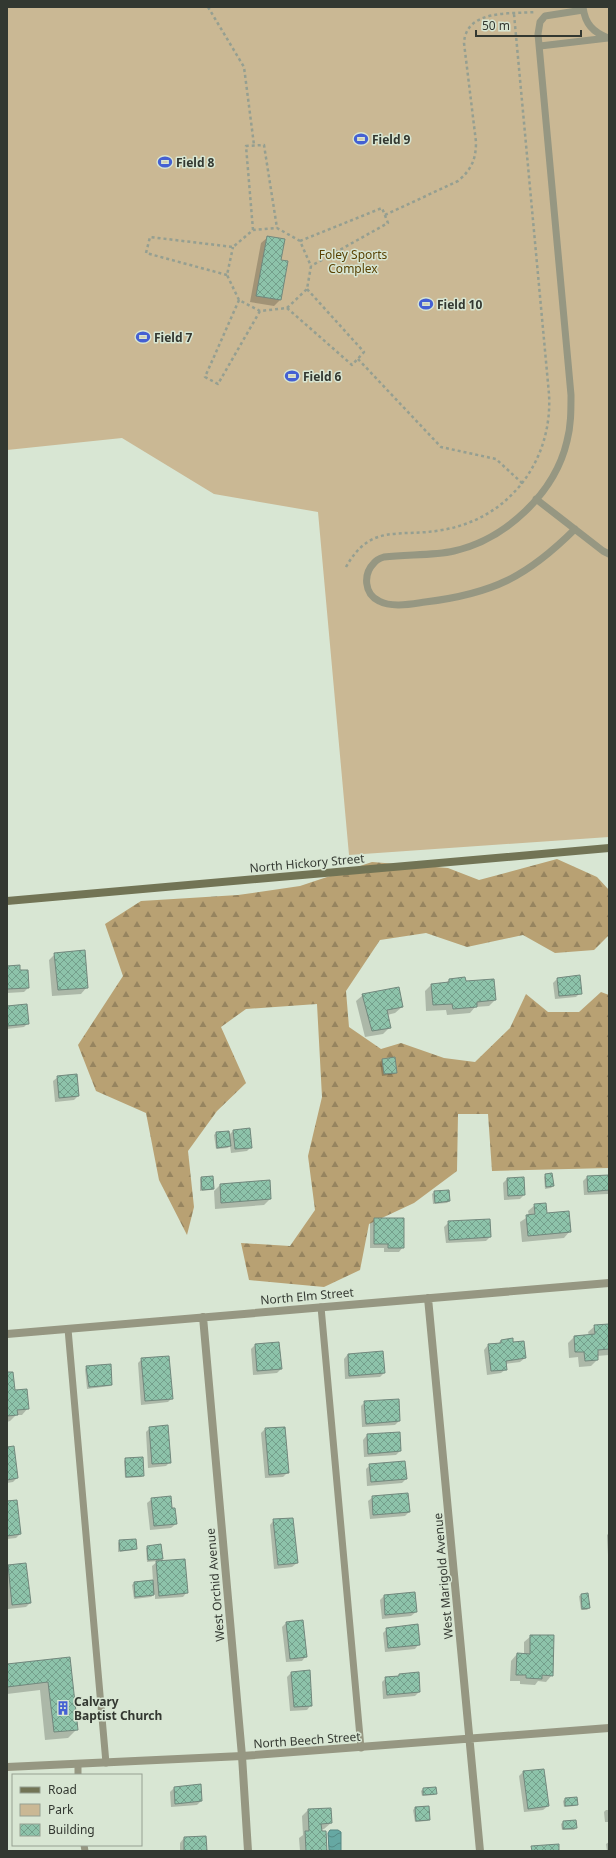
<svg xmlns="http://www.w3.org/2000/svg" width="616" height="1858" font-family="'Noto Sans',sans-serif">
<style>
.forest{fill:url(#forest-firs)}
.park{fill:#cab894}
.water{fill:url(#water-waves);stroke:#578681}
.shadow{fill:#0003}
.building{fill:url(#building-cross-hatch);stroke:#72887d}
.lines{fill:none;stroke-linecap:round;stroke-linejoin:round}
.path{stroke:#959f91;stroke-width:2.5;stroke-dasharray:3 3;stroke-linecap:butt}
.lane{stroke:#969782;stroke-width:7}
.street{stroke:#969782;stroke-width:8}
.secondary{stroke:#727455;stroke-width:8}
.labels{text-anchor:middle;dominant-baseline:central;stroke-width:3;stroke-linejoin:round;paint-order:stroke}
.poi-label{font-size:12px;font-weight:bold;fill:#333831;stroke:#d8e6d3;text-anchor:start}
.park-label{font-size:12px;fill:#594204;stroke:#d8e6d3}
.street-label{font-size:12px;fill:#333831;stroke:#d8e6d3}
</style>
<defs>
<pattern id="forest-firs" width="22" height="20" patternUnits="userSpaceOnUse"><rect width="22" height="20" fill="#b8a173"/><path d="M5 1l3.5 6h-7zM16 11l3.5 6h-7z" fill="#96845f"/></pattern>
<pattern id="water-waves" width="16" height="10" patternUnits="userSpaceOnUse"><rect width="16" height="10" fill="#66a8a3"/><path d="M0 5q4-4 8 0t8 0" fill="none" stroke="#558a85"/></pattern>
<pattern id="building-cross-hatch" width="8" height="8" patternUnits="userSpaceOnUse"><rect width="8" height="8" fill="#8dc3aa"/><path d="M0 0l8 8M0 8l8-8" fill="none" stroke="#749f8b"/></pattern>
</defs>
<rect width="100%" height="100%" fill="#d8e6d3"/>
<path class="forest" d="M557 859 597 877 609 890V935L594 950 555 953 523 935 467 947 426 933 380 940 346 991 349 1027 381 1049 401 1043 444 1058 475 1062 510 1028 526 994 548 1012H579L601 992 609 995V1168L492 1171 488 1114H458L457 1171 414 1203 369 1224 360 1270 324 1287 249 1280 241 1243 290 1246 315 1210 308 1156 322 1097 317 1004 246 1009 221 1027 246 1083 217 1111 188 1151 194 1207 187 1235 159 1180 146 1113 96 1091 78 1045 123 976 105 924 141 901 238 895 300 886 372 862 448 868 479 880Z"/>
<path class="park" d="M7 7H609V837L349 855 318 512 214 494 122 438 7 450Z"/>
<path class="water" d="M330 1830H338L341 1832V1851L329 1850 328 1833Z"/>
<path class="shadow" d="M268 237 280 261V300L274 306 250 302 261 243Z
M55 954 87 987 81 994 52 996 49 960Z
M7 967 28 988 24 992 7 993Z
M557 979 580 993 576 997 555 999 553 983Z
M449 980 465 982 495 1000 489 1006 475 1007 470 1013 447 1015 446 1010 426 1011 425 991 431 985 445 984Z
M363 995 402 1007 395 1013 387 1015 389 1028 383 1034 365 1037 356 1001Z
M7 1007 28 1023 24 1027 7 1029Z
M394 1058 396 1072 395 1074 382 1076 380 1062 382 1060Z
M58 1077 78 1096 74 1100 55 1102 53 1081Z
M233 1131 251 1147 247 1151 231 1153 230 1145 228 1148 216 1149 214 1135 216 1133 228 1132V1136Z
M545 1175 553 1186 551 1188 545 1189 544 1177Z
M609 1176 608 1194 584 1195 583 1181 587 1177Z
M202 1177 213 1189 211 1190 200 1191V1179Z
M507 1179 524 1195 520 1199 504 1200 503 1183Z
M269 1181 270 1199 264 1205 215 1209 214 1191 220 1185Z
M448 1191 449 1201 447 1203 433 1204 432 1194 434 1192Z
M535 1205 546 1214 570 1231 564 1238 522 1242 520 1222 529 1216 528 1211Z
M374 1219 403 1247 399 1252H384V1248H370V1223Z
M449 1222 490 1237 486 1241 446 1243 444 1227Z
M609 1325V1355L597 1356V1360L591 1366 579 1367 578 1357 569 1358 568 1343 574 1337 589 1336 588 1332 595 1326Z
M501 1340 512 1343 525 1358 520 1362 505 1364 506 1369 501 1373 487 1375 484 1350 488 1345H497Z
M255 1345 281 1369 277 1373 253 1375 251 1349Z
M348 1354 384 1373 380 1377 345 1379 344 1359Z
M142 1359 172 1398 168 1402 141 1405 138 1363Z
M87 1367 111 1385 110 1386 87 1389 85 1369Z
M7 1373 14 1391 28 1408 22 1415H16L10 1421 7 1422Z
M365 1402 399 1421 395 1425 362 1427 361 1406Z
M150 1428 170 1462 166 1466 148 1468 146 1432Z
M284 1428 288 1472 283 1477 265 1478 261 1433 265 1429Z
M367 1435 400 1451 396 1455 364 1457 363 1440Z
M7 1448 17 1478 13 1482 7 1483Z
M125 1459 143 1475 142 1477 125 1478 124 1461Z
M370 1465 406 1479 402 1483 367 1486 366 1469Z
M373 1497 409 1512 405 1516 370 1519 368 1501Z
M152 1499 171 1509 176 1524 171 1528 150 1530 147 1503Z
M7 1502 20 1534 16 1538 7 1539Z
M274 1520 297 1563 292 1567 274 1569 270 1525Z
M609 1533V1554L608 1555 607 1535Z
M119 1541 136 1549 134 1550 118 1552V1543Z
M148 1547 162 1559 158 1562 187 1592 183 1597 155 1599V1594L151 1597 134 1599 132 1585 134 1583 153 1581 152 1566 158 1561 147 1562 146 1548Z
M8 1566 30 1603 26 1607 8 1609 7 1596Z
M581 1595 589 1608 587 1610H581L579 1596Z
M384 1596 416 1612 411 1616 382 1619 380 1600Z
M286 1623 306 1656 302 1661 286 1662 282 1627Z
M387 1629 419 1644 415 1649 385 1652 383 1633Z
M531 1636 552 1675 546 1682 538 1681 535 1685 520 1684V1681H510L511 1661 517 1654 524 1655V1642Z
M69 1658 77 1729 68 1738 45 1740 40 1690 7 1694V1665Z
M291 1673 311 1705 307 1710 290 1711 287 1677Z
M399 1675 419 1692 415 1696 383 1699 382 1682 386 1678H396Z
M523 1772 548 1806 543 1810 524 1812 519 1776Z
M200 1785 201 1801 197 1805 171 1807 170 1792 174 1788Z
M423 1789 436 1794 434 1795 422 1796 421 1791Z
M565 1799 577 1805 575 1806 564 1807 563 1801Z
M415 1808 429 1819 427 1821 415 1822 413 1810Z
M308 1810 331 1823 324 1829 320 1830 326 1851H300L299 1838 303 1835 302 1816Z
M606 1810H609V1822H605L604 1812Z
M13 1819V1835L12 1820Z
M563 1822 576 1828 574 1830H562L561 1824Z
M184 1838 206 1851H180V1843Z
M609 1842V1851H607L606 1844Z"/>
<path class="building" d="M267 236 285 239 281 260 288 261 281 300 256 296Z
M85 950 88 988 58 990 54 953Z
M20 965V970H28L29 988 7 989V966Z
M580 975 582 994 559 996 557 978Z
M465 977 466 981 494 979 496 1000 477 1002V1007L453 1009 452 1004 433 1005 431 984 449 982V979Z
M399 987 403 1007 387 1010 391 1028 372 1031 362 994Z
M27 1004 29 1024 7 1026V1006Z
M395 1057 397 1073 384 1074 382 1059Z
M77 1074 79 1096 59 1098 57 1076Z
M250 1128 252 1148 235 1149 233 1130Z
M229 1131 231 1146 217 1148 216 1132Z
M552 1173 554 1186 546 1187 545 1174Z
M609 1175V1190L588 1192 587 1176Z
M213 1176 214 1189 202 1190 201 1177Z
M524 1177 525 1195 508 1196 507 1178Z
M270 1180 271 1199 221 1203 220 1184Z
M449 1190 450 1201 435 1203 434 1191Z
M546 1203 547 1213 569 1211 571 1232 528 1236 526 1215 535 1214 534 1204Z
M374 1218H404V1248H388V1244H374Z
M490 1219 491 1237 449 1240 448 1221Z
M609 1324V1349L598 1350V1360L585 1361 584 1352H575L574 1336 595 1334 594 1325Z
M513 1338V1342L524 1341 526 1358 506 1361 507 1370 491 1371 488 1344 501 1343V1340Z
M279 1342 282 1369 257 1371 255 1344Z
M383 1351 385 1373 349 1376 348 1354Z
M169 1356 173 1399 145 1401 141 1358Z
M111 1364 112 1385 89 1387 86 1366Z
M7 1372H13L15 1390 27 1389 29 1409 17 1410 18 1415 7 1416Z
M399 1399 400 1421 366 1424 364 1401Z
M168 1425 171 1463 152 1464 149 1427Z
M285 1427 289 1473 269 1475 265 1428Z
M400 1432 401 1451 368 1454 367 1434Z
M14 1446 18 1478 7 1480V1447Z
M143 1457 144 1476 126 1477 125 1458Z
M405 1461 407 1479 371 1482 369 1464Z
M408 1493 410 1512 373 1515 372 1496Z
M171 1496 172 1508H175L177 1524 154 1526 151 1498Z
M17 1500 21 1534 7 1536V1501Z
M293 1518 298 1563 278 1565 273 1519Z
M136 1539 137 1549 120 1551 119 1540Z
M161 1544 163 1559 148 1560 147 1546Z
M185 1559 188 1593 159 1596 156 1561Z
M26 1563 31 1603 12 1605 8 1565Z
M153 1580 154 1595 135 1597 134 1582Z
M415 1592 417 1612 385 1615 384 1595Z
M588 1593 590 1608 582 1609 581 1594Z
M303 1620 307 1657 290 1659 286 1622Z
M418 1624 420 1645 388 1648 386 1628Z
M530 1635H554L553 1676 542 1675V1679L526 1678V1675H516L517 1653 530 1654Z
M70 1657 78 1730 54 1732 48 1682 7 1687V1664Z
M310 1670 312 1706 294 1707 291 1672Z
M419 1672 420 1692 387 1695 385 1677 399 1676V1674Z
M544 1769 549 1806 528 1809 523 1771Z
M201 1784 202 1801 175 1804 174 1787Z
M436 1787 437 1794 423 1795V1788Z
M577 1797 578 1805 565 1806V1798Z
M429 1806 430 1820 416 1821 415 1807Z
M331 1808 332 1823 321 1824 322 1831H326L327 1851H306L305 1831H309L308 1809Z
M576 1820 577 1828 563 1829V1821Z
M206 1836 207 1851H184V1837Z
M559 1844V1851H532L531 1846Z"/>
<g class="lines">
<path class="path" d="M208 7 244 67 254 145
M385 215 458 181C471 170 476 160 476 142L464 43C466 9 511 14 536 12
M253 230 246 146 264 145 277 228
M300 241 382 208 388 223 311 266
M227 275 146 253 150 237 233 247 253 230 277 228 300 241 311 266 307 289 287 308 260 311 239 300 227 275 233 247
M239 300 205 377 218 384 260 311
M287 308 352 365 364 352 307 289
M358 359 441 447 496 459 522 483
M346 567C371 522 400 538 442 530 509 519 553 461 549 394L514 14"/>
<path class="lane" d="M583 7C585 24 593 32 608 38
M540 46 608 38
M536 499 603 551 609 554
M575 529C527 577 492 594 425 602 411 604 392 608 379 601 364 594 363 574 374 563 376 560 381 558 384 557 407 554 432 556 454 551 506 539 555 493 567 441 571 426 571 411 571 395L538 34 540 22 545 16 583 10
M321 1307 361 1748
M68 1329 106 1763
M78 1764V1775
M84 1845 85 1851"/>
<path class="street" d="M428 1298 480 1851
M203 1317 242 1756 248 1851
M7 1334 609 1283
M7 1767 242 1756 609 1728"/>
<path class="secondary" d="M7 901 609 848"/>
</g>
<defs>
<symbol id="stadium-bare" viewBox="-9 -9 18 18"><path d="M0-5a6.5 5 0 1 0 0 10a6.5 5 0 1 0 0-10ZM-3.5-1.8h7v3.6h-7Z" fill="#4460d3" stroke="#d8e6d3" stroke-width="2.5" paint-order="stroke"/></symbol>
<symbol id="building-bare" viewBox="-9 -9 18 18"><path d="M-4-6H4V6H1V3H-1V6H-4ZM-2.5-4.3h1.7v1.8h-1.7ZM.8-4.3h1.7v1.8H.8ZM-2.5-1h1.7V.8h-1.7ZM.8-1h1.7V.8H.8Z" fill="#4460d3" stroke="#d8e6d3" stroke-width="2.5" paint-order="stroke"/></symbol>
</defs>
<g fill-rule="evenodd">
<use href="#stadium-bare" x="351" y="129" width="20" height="20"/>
<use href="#stadium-bare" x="155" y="152" width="20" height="20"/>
<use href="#stadium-bare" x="416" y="294" width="20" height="20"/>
<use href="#stadium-bare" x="133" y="327" width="20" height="20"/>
<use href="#stadium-bare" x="282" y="366" width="20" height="20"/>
<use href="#building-bare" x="53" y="1698" width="20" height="20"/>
</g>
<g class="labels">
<g class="poi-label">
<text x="372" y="139">Field 9</text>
<text x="176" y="162">Field 8</text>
<text x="437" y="304">Field 10</text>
<text x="154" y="337">Field 7</text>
<text x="303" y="376">Field 6</text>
<text x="74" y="1701">Calvary<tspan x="74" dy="14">Baptist Church</tspan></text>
</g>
<g class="park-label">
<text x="353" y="254">Foley Sports<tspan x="353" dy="14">Complex</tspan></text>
</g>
<g class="street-label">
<text transform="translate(307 863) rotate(-5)">North Hickory Street</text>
<text transform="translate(307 1296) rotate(-5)">North Elm Street</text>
<text transform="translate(443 1576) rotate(-95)">West Marigold Avenue</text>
<text transform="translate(215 1585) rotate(-95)">West Orchid Avenue</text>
<text transform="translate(307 1740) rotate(-4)">North Beech Street</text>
</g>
</g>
<rect width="616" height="1858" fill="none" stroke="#333831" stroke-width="16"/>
<rect x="12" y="1774" width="130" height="72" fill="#d8e6d3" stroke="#96a092"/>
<rect x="20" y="1787" width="20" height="6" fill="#727455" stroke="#96a092"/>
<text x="48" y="1794" font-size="12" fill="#333831">Road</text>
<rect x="20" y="1804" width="20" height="12" fill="#cab894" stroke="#96a092"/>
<text x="48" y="1814" font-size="12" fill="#333831">Park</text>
<rect x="20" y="1824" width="20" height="12" fill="url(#building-cross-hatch)" stroke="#96a092"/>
<text x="48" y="1834" font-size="12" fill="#333831">Building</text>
<path d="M476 30v6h105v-6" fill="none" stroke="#333831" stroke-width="2"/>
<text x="482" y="30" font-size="12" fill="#333831" stroke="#d8e6d3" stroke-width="3" paint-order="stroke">50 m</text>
</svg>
